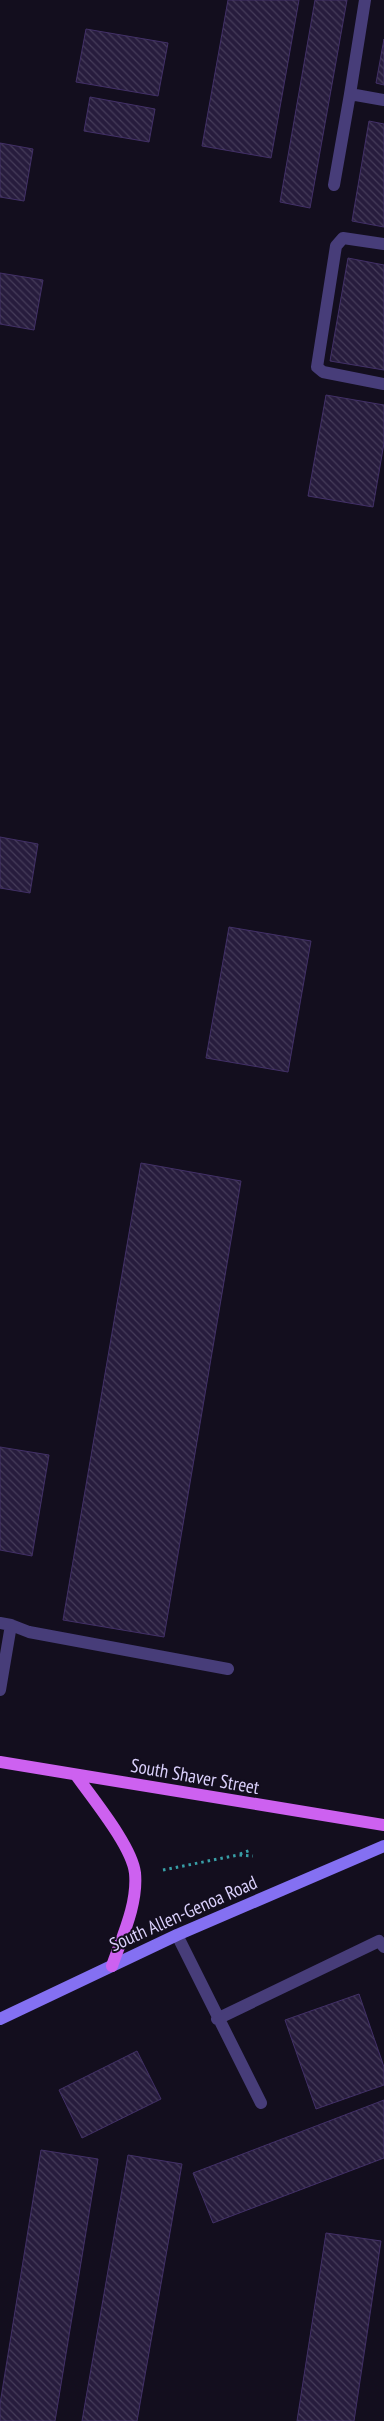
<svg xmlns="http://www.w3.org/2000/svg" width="384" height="2421" font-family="'PT Sans Narrow',sans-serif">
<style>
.building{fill:url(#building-back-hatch);stroke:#423067}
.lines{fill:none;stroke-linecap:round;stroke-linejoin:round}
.path{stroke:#389ea6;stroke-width:3;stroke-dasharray:2.5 4;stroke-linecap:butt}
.service{stroke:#473d79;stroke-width:12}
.secondary{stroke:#8470f2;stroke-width:12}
.primary{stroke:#cd61f0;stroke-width:12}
.labels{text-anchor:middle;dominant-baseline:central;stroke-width:4;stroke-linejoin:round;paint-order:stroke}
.street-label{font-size:19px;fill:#dad0fb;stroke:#130e1e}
</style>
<defs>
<pattern id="building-back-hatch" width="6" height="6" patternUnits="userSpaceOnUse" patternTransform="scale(1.25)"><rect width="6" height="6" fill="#271c3d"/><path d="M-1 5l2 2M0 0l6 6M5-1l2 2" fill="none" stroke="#463c5a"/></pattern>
</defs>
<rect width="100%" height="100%" fill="#130e1e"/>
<path class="building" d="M228 0H299L271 158 202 146Z
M315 0H347L310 208 280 202Z
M86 29 168 43 158 96 76 82Z
M384 39V85L376 83Z
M90 97 155 109 149 142 84 131Z
M369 121 384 124V227L352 221Z
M0 143 33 149 24 201 0 197Z
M348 258 384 265V370L330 361Z
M0 273 43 280 34 330 0 324Z
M326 395 384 405V443L373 507 308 496Z
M0 837 38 844 30 893 0 888Z
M229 927 311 941 288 1072 206 1058Z
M141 1163 241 1181 164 1637 63 1620Z
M0 1447 49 1455 32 1556 0 1550Z
M359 1994 384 2067V2085L316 2109 285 2020Z
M137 2051 161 2099 82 2138 59 2090Z
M384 2100V2158L213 2223 193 2173Z
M41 2150 98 2159 55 2421H0V2404Z
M128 2155 182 2164 137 2421H82Z
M326 2233 381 2241 354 2421H297Z"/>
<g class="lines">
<path class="path" d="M240 1854 251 1850
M163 1870 238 1855 253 1856"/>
<path class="service" d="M350 94 365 0
M334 185 350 94 384 100
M384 244 343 238 336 246 317 367 323 372 384 384
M0 1623 11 1625 0 1690
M11 1625 29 1632 228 1669
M177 1935 261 2103
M217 2019 379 1941 384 1947"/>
<path class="secondary" d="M0 2019 177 1935 384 1846"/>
<path class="primary" d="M0 1762 384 1825
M76 1775C92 1798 132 1846 135 1873 138 1904 122 1937 112 1966"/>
</g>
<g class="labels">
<g class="street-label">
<text transform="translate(195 1776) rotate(10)">South Shaver Street</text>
<text transform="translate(183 1913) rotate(-24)">South Allen-Genoa Road</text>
</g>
</g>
</svg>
